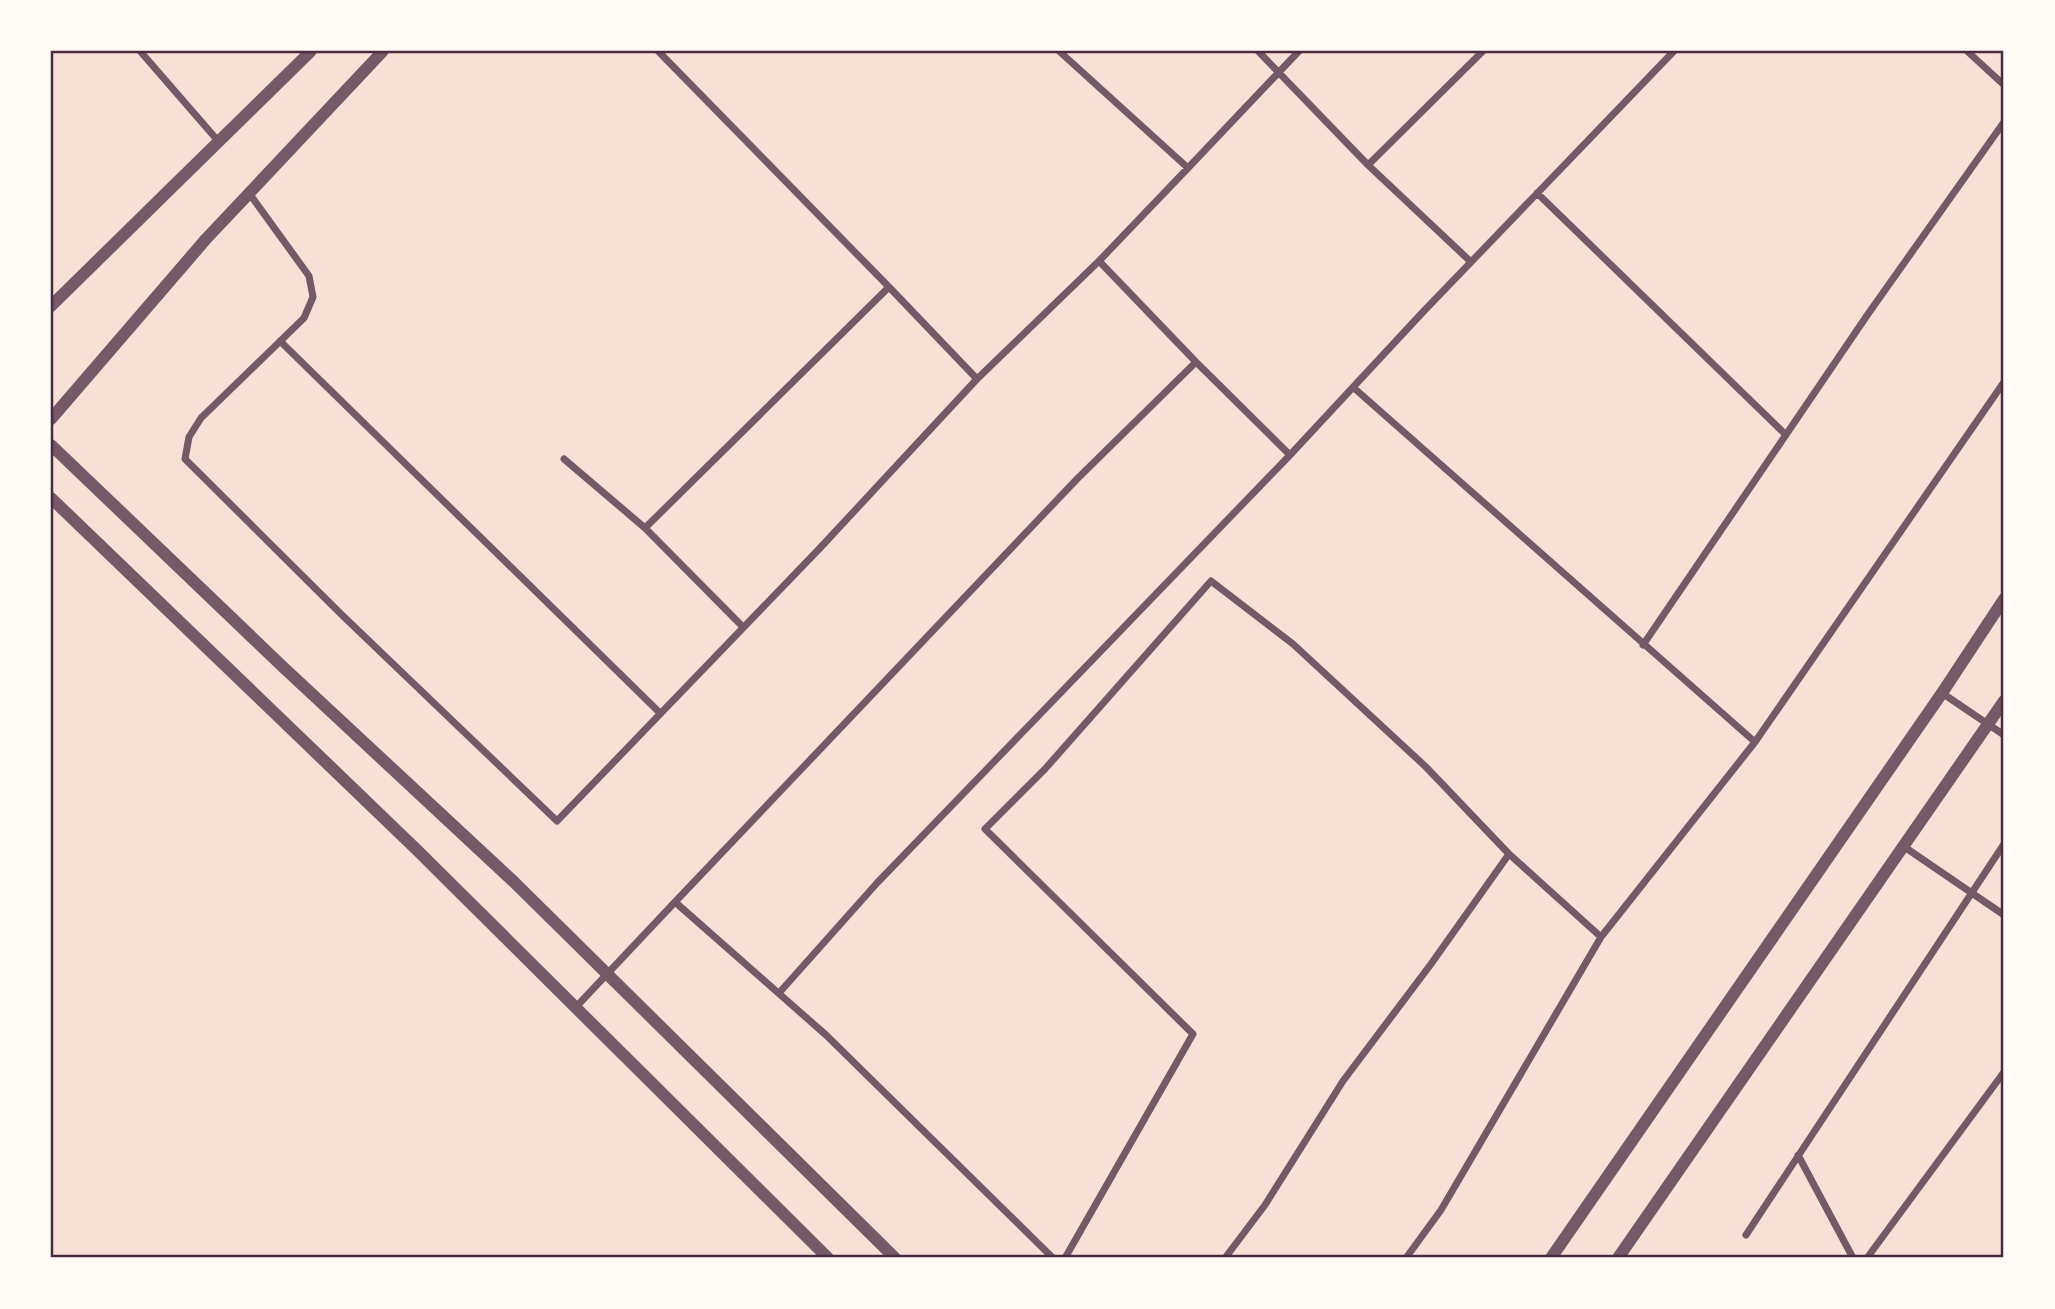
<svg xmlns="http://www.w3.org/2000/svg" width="2055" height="1309" font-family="'Source Serif 4',serif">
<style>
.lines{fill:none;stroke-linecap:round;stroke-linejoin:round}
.minor{stroke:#755966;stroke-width:7}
.tertiary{stroke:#755966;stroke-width:12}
.neatline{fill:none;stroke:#4a2c40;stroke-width:2.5}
</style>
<rect width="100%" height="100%" fill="#f7e1d7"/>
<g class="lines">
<path class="minor" d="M140 51 219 142
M1059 51 1188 168 1299 51
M1258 51 1368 165 1471 262
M1967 51 2004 85
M1368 165 1483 51
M249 193 309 276 313 297 304 318 201 418 189 437 185 459 342 615 557 821 820 548 977 379 1099 261 1196 362 1290 455
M1537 193 1786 435
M1099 261 1188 168
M889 287 977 379
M280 341 660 713
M1354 388 1755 742 1601 937 1441 1210 1406 1258
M564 459 645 528 742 626
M645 528 889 287 658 51
M1643 645 1868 314 2004 122
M1942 693 2004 735
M1755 742 2004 382
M1903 846 2004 915
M1509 854 1601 937
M675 902 1077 479 1196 362
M779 993 877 883 1290 455 1422 313 1674 51
M576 1007 675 902 826 1035 1053 1258
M1798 1155 1853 1258
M1746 1235 2004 844
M1065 1258 1193 1034 985 829 1045 769 1211 581 1293 644 1426 767 1509 854 1431 964 1343 1081 1265 1205 1225 1258
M1867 1258 2004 1072"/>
<path class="tertiary" d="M51 306 311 51
M51 419 206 239 383 51
M51 445 283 667 514 882 895 1258
M51 498 417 850 828 1258
M1551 1258 1942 693 2004 599
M1618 1258 2004 701"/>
</g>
<rect width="2055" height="1309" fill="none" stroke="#fffaf5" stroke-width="105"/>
<rect x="52" y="52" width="1950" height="1204" class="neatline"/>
</svg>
